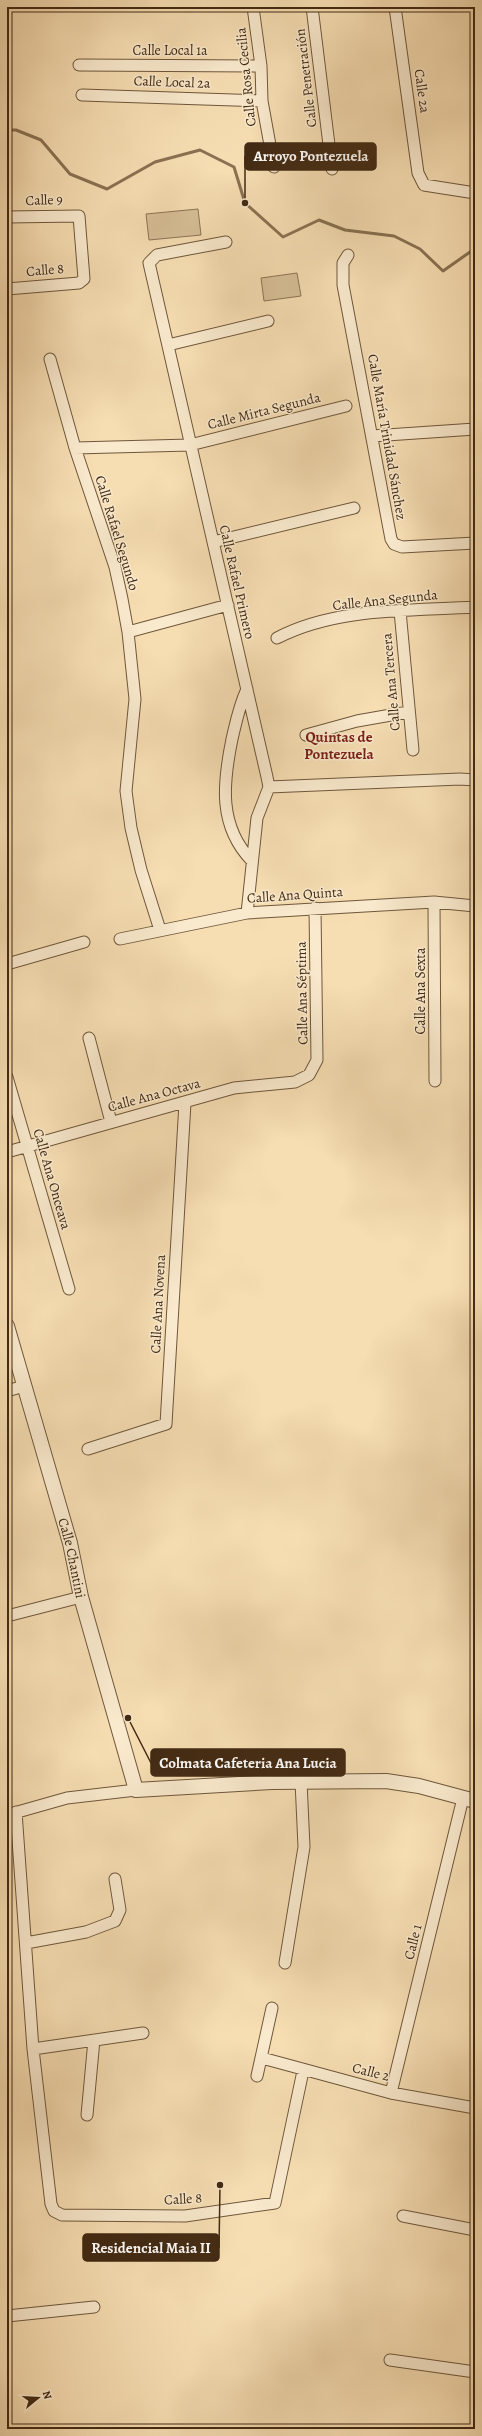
<svg xmlns="http://www.w3.org/2000/svg" width="482" height="2436" font-family="Alegreya,serif">
<style>
.green{fill:#d7bf97;stroke:#8c7455}
.lines{fill:none;stroke-linecap:round;stroke-linejoin:round}
.stream{stroke:#897152;stroke-width:3}
.minor-casing{stroke:#6f573b;stroke-width:13}
.tertiary-casing{stroke:#6f573b;stroke-width:16}
.minor{stroke:#f9e9cd;stroke-width:11}
.tertiary{stroke:#f9e9cd;stroke-width:14}
.labels{text-anchor:middle;dominant-baseline:central;stroke-width:3;stroke-linejoin:round;paint-order:stroke}
.street-label{font-size:14px;fill:#422a13;stroke:#f9e9cd}
.neighbourhood-label{font-size:15px;font-weight:bold;fill:#7a1f14;stroke:#f9e9cd}
.leader{fill:none;stroke:#422a13;stroke-width:1.5}
.callout-dot{fill:#422a13;stroke:#f9e9cd;stroke-width:1.5}
.callout{fill:#422a13;stroke:#422a13;stroke-width:1.5}
.callout-label{font-size:15px;text-anchor:middle;font-weight:bold;fill:#fff}
</style>
<rect width="100%" height="100%" fill="#f6ddb2"/>
<filter id="stains"><feTurbulence type="fractalNoise" baseFrequency=".005" numOctaves="4"/><feColorMatrix values="0 0 0 0 .2 0 0 0 0 .09 0 0 0 0 .02 0 0 0 .5 -.17"/></filter>
<radialGradient id="worn" r=".72"><stop offset=".6" stop-color="#630" stop-opacity="0"/><stop offset="1" stop-color="#630" stop-opacity=".3"/></radialGradient>
<path class="green" d="M198 209 201 235 149 240 146 214Z
M297 273 301 296 264 301 261 278Z"/>
<g class="lines">
<path class="stream" d="M7 130H16L41 140 70 174 107 189 155 162 200 150 234 167 245 203 283 237 319 220 345 230 394 236 420 249 443 271 470 252 475 255"/>
<defs>
<path id="minor" d="M253 7 261 66 262 101 274 167
M312 7 332 169
M395 7 418 173 424 185 475 193
M79 65 261 66
M82 95 262 101
M7 217 79 216 84 279 79 283 7 289
M226 242 157 255 149 263 267 777 269 787 257 818 247 913
M348 255 343 263V285L391 539 394 544 402 547 475 543
M168 345 268 321
M50 359 75 448 115 567 122 599 128 632 135 699 126 791 131 828 141 870 160 930
M372 436 475 429
M75 448 190 445 346 406
M213 542 354 508
M400 611 413 750
M128 632 228 605
M277 638C336 607 411 611 475 607
M247 689C239 706 236 722 232 739 223 783 218 826 252 861
M306 735 357 721 408 712
M269 787 460 779 475 780
M434 902 435 1081
M120 939 247 913 434 902 475 906
M7 964 84 942
M89 1038 111 1122
M7 1077 69 1289
M7 1152 234 1088 295 1082 309 1075 317 1060 315 908
M7 1391 24 1386
M88 1449 166 1424 185 1103
M7 1616 81 1597
M16 1812 33 2049 51 2204 54 2211 62 2215 185 2216 275 2203 303 2071
M7 1815 67 1798 136 1790
M26 1943 86 1932 115 1921 120 1910 115 1879
M285 1963 304 1847 301 1781
M33 2049 143 2033
M262 2058 391 2093 475 2108
M257 2076 272 2008
M391 2093 463 1798
M87 2115 94 2040
M403 2216 475 2230
M7 2316 94 2307
M390 2360 475 2372"/>
<g id="tertiary">
<path id="s1" d="M7 1326 70 1543 81 1597 136 1790 272 1782 386 1781 419 1786 475 1801"/>
</g>
</defs>
<use href="#minor" class="minor-casing"/>
<use href="#tertiary" class="tertiary-casing"/>
<use href="#minor" class="minor"/>
<use href="#tertiary" class="tertiary"/>
</g>
<g class="labels">
<g class="street-label">
<text x="170" y="50">Calle Local 1a</text>
<text transform="translate(246 77) rotate(-96)">Calle Rosa Cecilia</text>
<text transform="translate(306 78) rotate(-97)">Calle Penetración</text>
<text transform="translate(172 82) rotate(2)">Calle Local 2a</text>
<text transform="translate(422 91) rotate(82)">Calle 2a</text>
<text transform="translate(44 200) rotate(-2)">Calle 9</text>
<text transform="translate(45 270) rotate(-5)">Calle 8</text>
<text transform="translate(264 411) rotate(-14)">Calle Mirta Segunda</text>
<text transform="translate(387 437) rotate(80)">Calle María Trinidad Sánchez</text>
<text transform="translate(117 533) rotate(73)">Calle Rafael Segundo</text>
<text transform="translate(237 582) rotate(77)">Calle Rafael Primero</text>
<text transform="translate(385 600) rotate(-6)">Calle Ana Segunda</text>
<text transform="translate(391 682) rotate(-95)">Calle Ana Tercera</text>
<text transform="translate(295 895) rotate(-4)">Calle Ana Quinta</text>
<text transform="translate(420 991) rotate(-90)">Calle Ana Sexta</text>
<text transform="translate(302 993) rotate(-91)">Calle Ana Séptima</text>
<text transform="translate(154 1095) rotate(-15)">Calle Ana Octava</text>
<text transform="translate(52 1179) rotate(74)">Calle Ana Onceava</text>
<text transform="translate(158 1304) rotate(-87)">Calle Ana Novena</text>
<text stroke="none"><textPath href="#s1" startOffset="241">Calle Chantini</textPath></text>
<text transform="translate(413 1942) rotate(-76)">Calle 1</text>
<text transform="translate(371 2072) rotate(14)">Calle 2</text>
<text transform="translate(183 2199) rotate(-3)">Calle 8</text>
</g>
<g class="neighbourhood-label">
<text x="339" y="737">Quintas de<tspan x="339" dy="17">Pontezuela</tspan></text>
</g>
</g>
<path class="leader" d="M245 203L245 156M128 1718L151 1763M220 2185L219 2248"/>
<g class="callout-dot">
<circle cx="245" cy="203" r="4"/>
<circle cx="128" cy="1718" r="4"/>
<circle cx="220" cy="2185" r="4"/>
</g>
<g class="callout">
<rect x="245" y="143" width="131" height="27" rx="4"/>
<rect x="151" y="1749" width="194" height="27" rx="4"/>
<rect x="83" y="2234" width="136" height="27" rx="4"/>
</g>
<g class="callout-label">
<text x="311" y="161">Arroyo Pontezuela</text>
<text x="248" y="1768">Colmata Cafeteria Ana Lucia</text>
<text x="151" y="2253">Residencial Maia II</text>
</g>
<rect width="482" height="2436" fill="none" stroke="#f6ddb2" stroke-width="24"/>
<rect x="8" y="8" width="466" height="2420" fill="none" stroke="#422a13" stroke-width="2"/>
<rect x="12" y="12" width="458" height="2412" fill="none" stroke="#422a13"/>
<g transform="translate(38 2398) rotate(72)" stroke="#f9e9cd" stroke-width="3" paint-order="stroke">
<path d="M0-3L7 15L0 10L-7 15Z" fill="#422a13"/>
<text y="-6" font-size="11" font-weight="bold" text-anchor="middle" fill="#422a13">N</text>
</g>
<rect width="100%" height="100%" filter="url(#stains)"/>
<rect width="100%" height="100%" fill="url(#worn)"/>
</svg>
